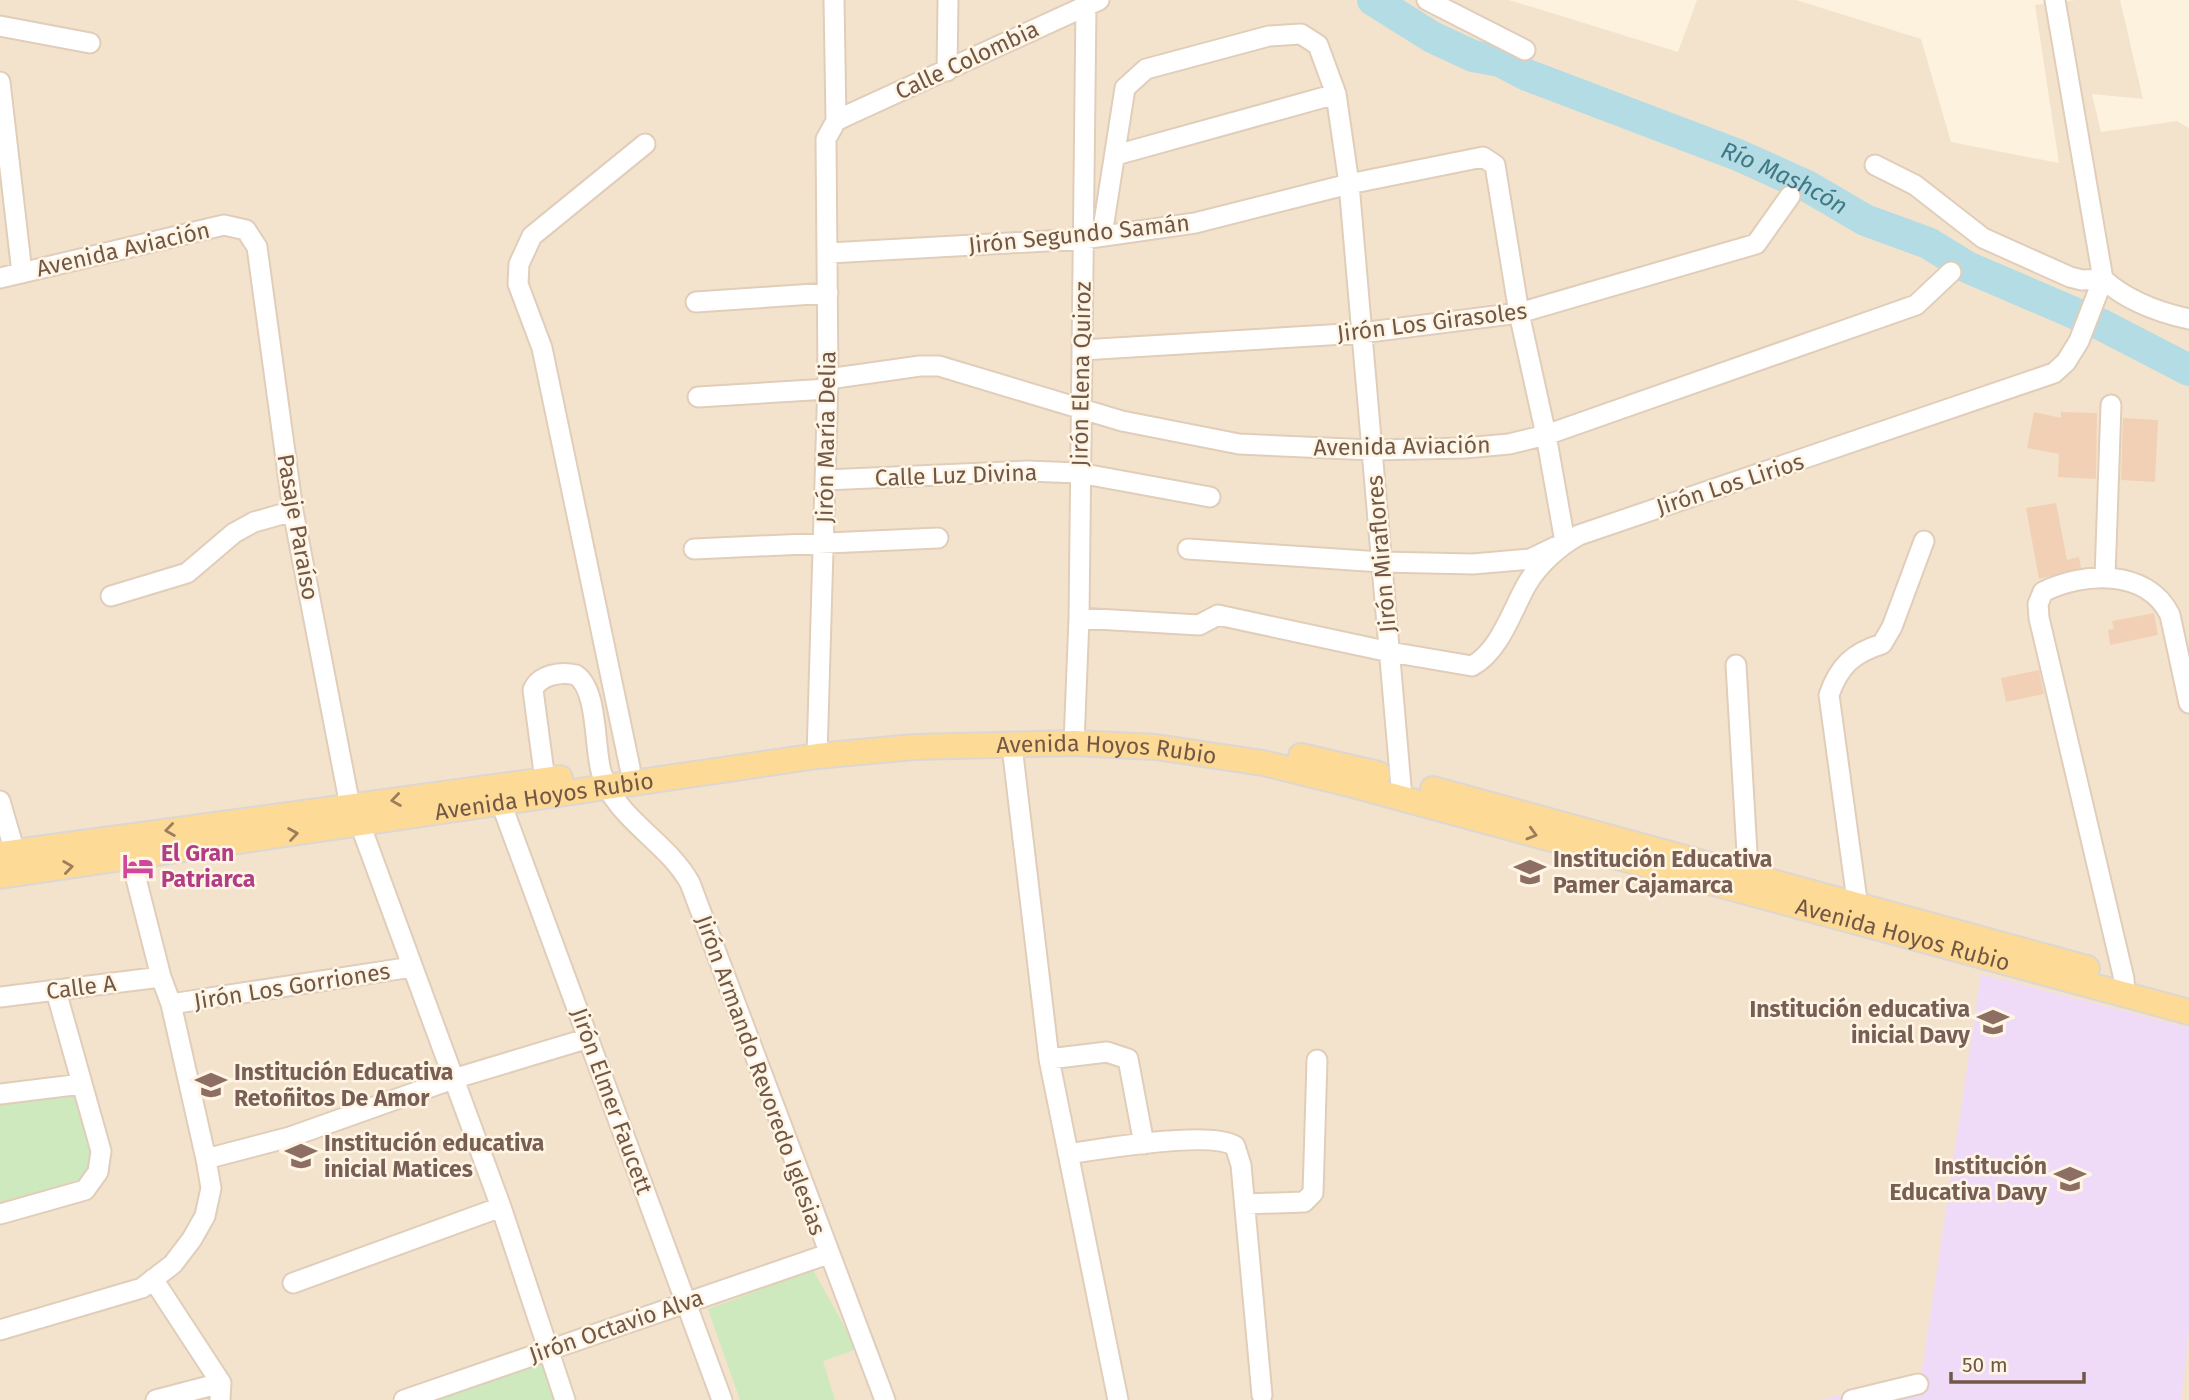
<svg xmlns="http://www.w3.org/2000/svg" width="2189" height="1400" font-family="'Fira Sans',sans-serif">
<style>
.residential{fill:#f4e3cc}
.education{fill:#efdbf8}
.green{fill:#cde9bd}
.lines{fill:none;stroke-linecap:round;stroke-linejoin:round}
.river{stroke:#b3dce5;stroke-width:32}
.building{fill:#f2d0b5}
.minor-casing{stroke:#e0cdba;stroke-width:23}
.major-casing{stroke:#ddd7d3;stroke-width:28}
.minor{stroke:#fff;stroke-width:19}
.major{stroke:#fdda95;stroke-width:24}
.oneway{stroke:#9c7e5e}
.labels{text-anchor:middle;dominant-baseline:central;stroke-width:5;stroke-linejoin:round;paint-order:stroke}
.street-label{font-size:23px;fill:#725746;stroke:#fff5e4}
.hotel-label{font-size:23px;font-weight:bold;fill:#b23c85;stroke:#fff5e4;text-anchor:start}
.education-label{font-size:23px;font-weight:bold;fill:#785e54;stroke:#fff5e4;text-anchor:start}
.water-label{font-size:24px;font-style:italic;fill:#407886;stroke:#fff5e4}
</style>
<rect width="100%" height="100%" fill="#fcf2de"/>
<path class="residential" d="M0 0H1509L1678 52 1697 0H1796L1921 39 1951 142 2059 163 2035 5 2076 0H2120L2143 99 2092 94 2101 132 2177 121 2189 128V1400H0Z"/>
<path class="education" d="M1981 974 2189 1028V1330L2181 1400H1820L1921 1377Z"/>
<path class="green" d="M76 1093 92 1156 88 1174 79 1180 0 1202V1102Z
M813 1270 857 1349 823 1361 835 1400H740L708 1309Z
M544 1361 558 1400H432Z"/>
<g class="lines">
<path class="river" id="s1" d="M1373 0 1432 37 1473 56 1500 61 1527 75 1738 155 1807 186 1865 220 1928 243 1967 267 2102 325 2189 370"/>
</g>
<path class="building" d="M2034 412 2061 418V412L2097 413 2096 479 2058 477 2059 454 2027 448Z
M2123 418 2158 420 2155 482 2121 480Z
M2056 503 2067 560 2079 557 2081 568 2039 579 2026 508Z
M2154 613 2158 635 2110 645 2108 630 2114 629 2112 621Z
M2039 670 2044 694 2006 702 2001 678Z"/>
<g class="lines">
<defs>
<path id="minor" d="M834 0 836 121
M1427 0 1525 50
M0 26 90 43
M947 71 948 0
M0 82 22 273
M1116 155 1336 94
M1875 165 1915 185 1983 238 2070 277 2082 280 2103 279C2127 301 2157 312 2189 319
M1102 235 1125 88 1146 69 1269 36 1301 34 1318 45 1336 94 1349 184 1402 798
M829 253 1083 239 1195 223 1349 184 1483 157 1495 165 1519 313 1546 435 1565 542
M0 278 224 225 246 230 257 247 293 511 350 806 360 824 501 1207 565 1400
M696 302 828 293
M1082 350 1361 333 1519 313 1756 244 1790 196
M828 379 920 366H939L1122 421 1239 444 1372 450 1465 448 1509 444 1546 435 1916 305 1951 272
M698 397 828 389
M825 480 1027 471 1079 473 1210 497
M694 549 938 538
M1188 549 1381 562 1473 564 1530 559 1555 547
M2105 577 2111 405
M111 596 187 573 234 533 254 522 293 511
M1079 618 1199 625 1218 615 1390 652 1472 666C1500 651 1512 610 1527 584 1538 565 1560 545 1579 535L2054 373 2066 362 2079 341 2103 279 2055 0
M1736 665 1749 887
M1074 743 1079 618 1086 5
M1012 746 1049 1059 1118 1400
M817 756 828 379 826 139 836 121 848 115 1099 0
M630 768 542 348 518 284 519 264 532 236 645 144
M545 780 533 690C539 675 561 671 576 675 598 690 594 745 601 771 614 818 667 841 690 883L885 1400
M0 801 19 866
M501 803 722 1400
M1859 915 1829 695C1839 666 1853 653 1882 644L1892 627 1924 541
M2125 995 2124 979 2039 618 2038 604 2043 592C2082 572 2147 568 2170 615L2189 703
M0 997 161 977
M171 1004 412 967
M1049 1059 1107 1052 1128 1059 1144 1144
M0 1094 82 1084
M1068 1154C1101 1149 1210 1130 1235 1146L1241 1165 1262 1395
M206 1159 290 1137 453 1079 589 1038
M1245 1204 1304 1202 1313 1193 1317 1060
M0 1214 85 1190 98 1172 101 1151 56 991
M153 1279 221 1383 220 1400
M293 1283 501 1207
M0 1330 142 1288 173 1264 192 1239 205 1216 211 1188 206 1159 171 1004 161 977 127 843
M156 1400 221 1383
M404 1400 828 1254
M1852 1400 1918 1384"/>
<g id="major">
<path d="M1301 756 1378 774"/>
<path d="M1433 789 2087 968"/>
<path d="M0 854 560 778"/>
<path id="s2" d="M0 876 817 756 914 747 1074 743 1156 747 1263 763 1349 784 2189 1012"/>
</g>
</defs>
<use href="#minor" class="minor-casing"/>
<use href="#major" class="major-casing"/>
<use href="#minor" class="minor"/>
<use href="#major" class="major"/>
</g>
<defs><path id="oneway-chevron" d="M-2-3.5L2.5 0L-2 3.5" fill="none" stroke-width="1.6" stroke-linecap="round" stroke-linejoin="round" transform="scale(1.75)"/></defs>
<g class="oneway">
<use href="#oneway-chevron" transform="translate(396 800) rotate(172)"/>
<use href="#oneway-chevron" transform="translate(170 830) rotate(172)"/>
<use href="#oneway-chevron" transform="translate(293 834) rotate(-9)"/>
<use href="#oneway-chevron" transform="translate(1532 834) rotate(16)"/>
<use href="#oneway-chevron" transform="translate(68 867) rotate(-8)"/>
</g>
<defs>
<symbol id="hotel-bare" viewBox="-9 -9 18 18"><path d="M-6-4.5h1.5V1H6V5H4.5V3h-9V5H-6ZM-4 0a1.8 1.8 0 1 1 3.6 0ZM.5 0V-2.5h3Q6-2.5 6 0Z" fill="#d1479c" stroke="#fff5e4" stroke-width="2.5" paint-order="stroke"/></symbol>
<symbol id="school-bare" viewBox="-9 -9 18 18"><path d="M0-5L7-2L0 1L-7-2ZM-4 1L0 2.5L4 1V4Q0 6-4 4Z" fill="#8d6e63" stroke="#fff5e4" stroke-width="2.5" paint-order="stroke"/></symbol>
</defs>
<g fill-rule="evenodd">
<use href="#hotel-bare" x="116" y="844" width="44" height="44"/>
<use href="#school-bare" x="1508" y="850" width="44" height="44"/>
<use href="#school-bare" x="1971" y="1000" width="44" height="44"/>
<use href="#school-bare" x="189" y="1063" width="44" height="44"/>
<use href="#school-bare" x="279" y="1134" width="44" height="44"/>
<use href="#school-bare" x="2048" y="1157" width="44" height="44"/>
</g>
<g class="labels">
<g class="street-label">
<text transform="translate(967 60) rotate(-25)">Calle Colombia</text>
<text transform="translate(1079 234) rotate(-6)">Jirón Segundo Samán</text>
<text transform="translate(123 249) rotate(-13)">Avenida Aviación</text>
<text transform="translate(1432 322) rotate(-7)">Jirón Los Girasoles</text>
<text transform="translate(1081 374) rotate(-89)">Jirón Elena Quiroz</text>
<text transform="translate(826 437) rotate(-89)">Jirón María Delia</text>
<text transform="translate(1402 446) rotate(-1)">Avenida Aviación</text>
<text transform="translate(956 475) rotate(-2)">Calle Luz Divina</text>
<text transform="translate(1730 484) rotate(-18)">Jirón Los Lirios</text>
<text transform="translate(298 527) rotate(80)">Pasaje Paraíso</text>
<text transform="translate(1381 554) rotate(-95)">Jirón Miraflores</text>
<text stroke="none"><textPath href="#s2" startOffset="1116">Avenida Hoyos Rubio</textPath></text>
<text stroke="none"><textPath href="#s2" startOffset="550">Avenida Hoyos Rubio</textPath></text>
<text stroke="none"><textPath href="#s2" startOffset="1936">Avenida Hoyos Rubio</textPath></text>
<text transform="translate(292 986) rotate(-9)">Jirón Los Gorriones</text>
<text transform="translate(81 987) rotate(-7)">Calle A</text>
<text transform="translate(761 1075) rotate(70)">Jirón Armando Revoredo Iglesias</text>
<text transform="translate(612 1101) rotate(70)">Jirón Elmer Faucett</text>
<text transform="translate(616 1326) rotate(-19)">Jirón Octavio Alva</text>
</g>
<g class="hotel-label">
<text x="161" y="853">El Gran<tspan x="161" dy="26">Patriarca</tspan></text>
</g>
<g class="education-label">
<text x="1553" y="859">Institución Educativa<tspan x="1553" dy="26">Pamer Cajamarca</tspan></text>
<text x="1970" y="1009" text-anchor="end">Institución educativa<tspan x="1970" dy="26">inicial Davy</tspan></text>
<text x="234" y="1072">Institución Educativa<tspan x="234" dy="26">Retoñitos De Amor</tspan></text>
<text x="324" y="1143">Institución educativa<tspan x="324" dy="26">inicial Matices</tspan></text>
<text x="2047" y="1166" text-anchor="end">Institución<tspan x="2047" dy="26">Educativa Davy</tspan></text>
</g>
<g class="water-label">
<text stroke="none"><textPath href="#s1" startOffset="450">Río Mashcón</textPath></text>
</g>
</g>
<path d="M1951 1372v10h133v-10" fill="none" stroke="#725746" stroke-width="3.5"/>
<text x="1962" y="1372" font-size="21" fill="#725746" stroke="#fff5e4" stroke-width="5" paint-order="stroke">50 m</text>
</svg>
